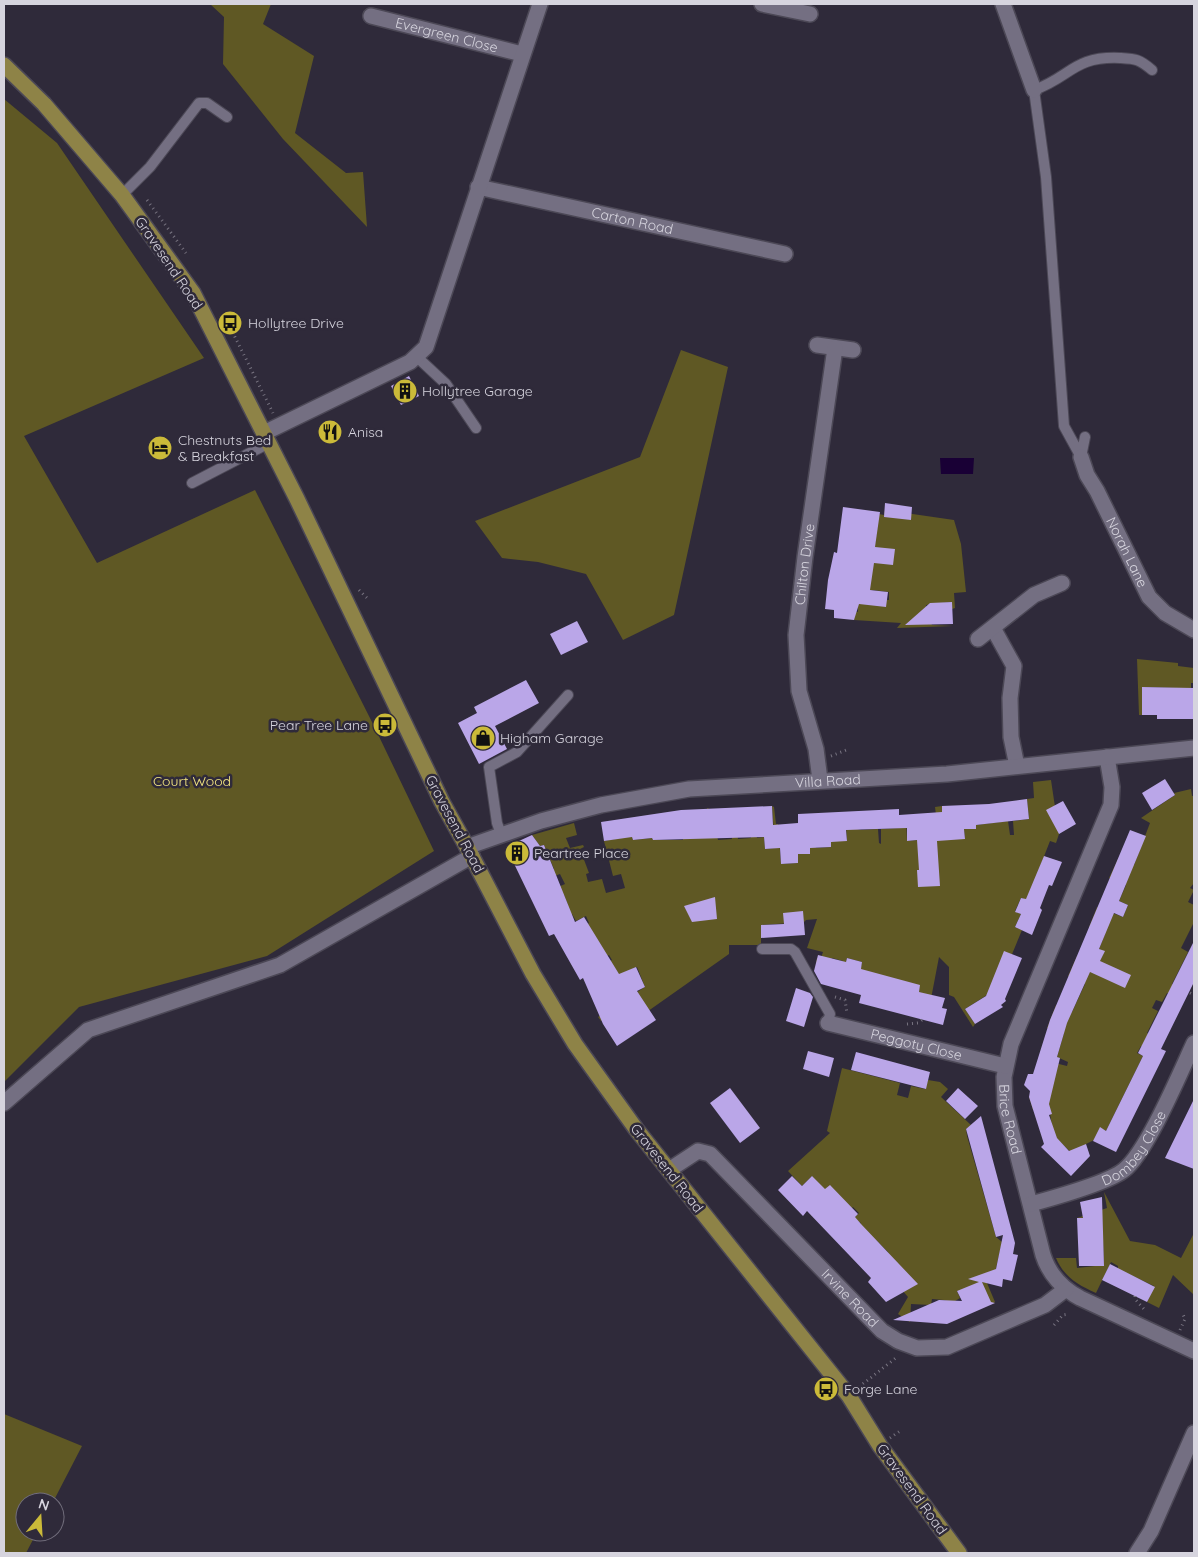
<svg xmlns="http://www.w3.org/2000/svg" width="1198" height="1557" font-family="Quicksand,sans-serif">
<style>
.green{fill:#5f5824}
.water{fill:#190035}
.building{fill:#baa6e8}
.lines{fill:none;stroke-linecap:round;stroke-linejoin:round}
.lane-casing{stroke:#4c4856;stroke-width:12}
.street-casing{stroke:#4c4856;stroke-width:18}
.secondary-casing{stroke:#4c4856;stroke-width:18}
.primary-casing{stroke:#4c4856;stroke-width:18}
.path{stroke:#787481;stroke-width:3;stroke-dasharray:1 4;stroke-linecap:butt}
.lane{stroke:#746f82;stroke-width:10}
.street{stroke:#746f82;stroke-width:15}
.secondary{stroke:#746f82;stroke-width:15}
.primary{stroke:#8e8347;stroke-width:15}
.labels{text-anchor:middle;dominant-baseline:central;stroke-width:5;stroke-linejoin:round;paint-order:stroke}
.street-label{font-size:14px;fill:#d6d4de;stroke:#2f2a3a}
.poi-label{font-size:14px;fill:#d6d4de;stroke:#2f2a3a;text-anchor:start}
.park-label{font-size:14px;fill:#f5e780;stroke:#2f2a3a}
</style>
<rect width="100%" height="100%" fill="#2f2a3a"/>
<path class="green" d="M210 4H271L263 24 314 56 295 133 346 173 363 172 367 227 283 139 223 64 224 17Z
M4 99 57 143 204 358 24 436 97 563 255 490 374 726 434 851 267 956 79 1007 4 1082Z
M681 350 728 367 674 615 623 640 586 574 538 562 502 558 475 521 640 457Z
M885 510 954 520 961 544 966 592 954 593 955 608 952 609 951 602 926 605 927 614 932 625 953 626 897 628 901 623 854 620 855 611 858 612V607H855L856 600 869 605 870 598 889 600V592L873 590 863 593 874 551 879 514 884 515Z
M1137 659 1178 663V666L1194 668V683H1191V691H1194V700H1190L1176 688 1142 687V715H1139Z
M1051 780 1059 834 1056 843 1050 841 1027 900 1021 898 1015 911 1021 914 1015 927 1022 930 998 988 965 1009 975 1024 973 1027 954 997 949 995V967L939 957 930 1004 859 975 862 962 847 958 844 970 843 961 832 958 830 967 816 963 817 958H821L823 952 807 948 817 919 806 920 804 922 761 925V945H729V954L634 1021 624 1006 601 1021 598 1017 645 987 637 967 607 980 604 973 584 982 598 968 612 960 609 955 601 959 577 930 589 923 586 916 576 921 572 914 562 919 557 909 568 905 564 895 552 899 549 891 565 884 560 874 544 880 554 869 544 845 540 846 532 835 574 823 577 835 566 838 570 848 583 845 584 847 580 849 589 873 586 874 588 882 602 879 606 893 625 888 621 874 613 876 604 841 632 836 633 840 652 838 653 840H683L680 811 709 837 707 808 712 810 718 840 732 839 731 832 737 831 738 839 751 838 750 830H756L757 838 764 837 765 849 775 848 772 806 774 807 776 824H778L781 864 798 863V854L810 853 807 814 816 848 831 847 830 837 847 841 846 826 861 830 878 829 879 843 881 844V829L900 828 906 817 907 841 918 840 936 815 935 807 942 806 960 825 961 839H965L964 829H976V825L1008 821 1010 835H1014L1013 821 1029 819 1027 799 1034 798 1033 782Z
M1191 789 1192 796H1194V883L1190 888 1194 890 1188 902 1194 905V922L1181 948 1188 952 1172 984 1182 989 1177 997 1167 993 1162 1002 1156 1000 1152 1008 1158 1011 1147 1033 1153 1036 1147 1048 1141 1046 1137 1053 1143 1056 1106 1131 1100 1128 1094 1140 1086 1144 1083 1164 1053 1135 1049 1105 1033 1110 1029 1097 1044 1101 1055 1063 1067 1066 1068 1062 1057 1057 1064 1033 1047 1028 1056 1005 1072 1012 1085 984 1068 976 1077 956 1098 965 1104 952 1099 949 1105 934 1089 927 1097 907 1123 917 1128 905 1119 901 1126 885 1109 878 1118 859 1134 865 1150 823 1141 818 1175 795 1174 793Z
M842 1068 900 1083 897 1095 908 1098 911 1086 925 1089 928 1080 940 1082 948 1089 941 1097 971 1125 966 1129 967 1136 996 1237 1002 1242 994 1277 987 1283 995 1302 992 1304 957 1291 960 1298 952 1303 944 1300 932 1299 931 1305 911 1304 910 1322 898 1314 908 1297 896 1283 888 1252 876 1240 867 1248 852 1232 861 1223 853 1219 859 1213 853 1207 846 1214 811 1216 822 1206 812 1176 802 1186 788 1171 830 1133 827 1131Z
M1104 1192 1130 1241 1155 1245 1181 1258 1194 1233V1295L1173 1275 1159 1308 1147 1302 1154 1286 1118 1269V1266L1111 1262 1096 1293C1078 1285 1064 1277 1056 1258H1076L1077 1268 1104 1265 1102 1217 1077 1218 1107 1208Z
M4 1414 82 1446 53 1502H25V1532H37L26 1553H4Z"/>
<path class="water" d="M940 458H974L973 474H941Z"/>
<path class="building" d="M409 376 419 396 401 405 391 386Z
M885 503 912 507 911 520 884 517Z
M843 507 880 512 875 547 895 549 893 565 874 563 870 590 888 592 886 607 859 604 854 620 834 618V610L825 609 828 580 834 552 837 553Z
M952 602 953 624 905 625 930 603Z
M577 621 588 642 561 655 550 634Z
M526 680 539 703 495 726 507 749 479 764 458 723 477 713 474 707Z
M1142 687 1194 688V719H1157V715H1142Z
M1165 779 1175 795 1152 810 1142 793Z
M1027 799 1029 819 976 825V829H964L965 839 937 841 940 886 918 887 917 870H919L917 840 907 841V828L846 830 847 841 831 842V847L810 848V854H798V863L781 864 780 848 765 849 764 837 653 840 652 838 633 840 632 837 604 841 601 822 681 810 772 806 773 825 798 823V814L899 809V815L942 812V806L989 804Z
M1063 801 1076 824 1059 834 1046 810Z
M1130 830 1146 836 1119 901 1128 905 1123 917 1114 913 1099 949 1105 951 1100 961 1131 975 1125 988 1090 972 1067 1023 1057 1057 1060 1058 1049 1104 1052 1114 1049 1115 1057 1138 1069 1151 1086 1144 1090 1156 1071 1176 1041 1147 1044 1144 1029 1097 1030 1091 1024 1085 1028 1074H1033L1050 1020Z
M532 835 540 846 544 845 575 922 584 917 619 974 636 967 645 987 637 991 656 1020 617 1046 603 1024 583 978 580 980 554 934 549 936 506 847Z
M1044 856 1062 862 1052 886 1049 885 1040 908 1042 910 1032 935 1015 927 1021 914 1015 912 1021 898 1026 899Z
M715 897 717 919 692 922 684 906Z
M803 911 805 935 761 938V925L784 924 783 913Z
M1194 941V982L1161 1049 1166 1051 1116 1152 1093 1141 1100 1127 1106 1131 1143 1056 1138 1053Z
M1004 951 1022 958 1005 999 1006 1001 1001 1005 1003 1007 975 1024 965 1009 986 996Z
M818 955 846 962 847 958 862 962 861 969 920 985 919 992 945 998 942 1008 947 1009 943 1025 859 1003 861 995 821 984 814 971Z
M796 988 810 993 813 997 804 1027 786 1021Z
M808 1051 834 1058 829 1077 803 1069Z
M856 1052 930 1072 926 1089 851 1070Z
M730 1088 760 1128 740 1143 710 1103Z
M958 1088 978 1106 965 1119 946 1101Z
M1194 1099V1169L1165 1158Z
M981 1116 1015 1243 1013 1254 1018 1255 1012 1281 1003 1279 1002 1287 982 1282 991 1302 995 1303 947 1324 893 1320 939 1300 962 1301 957 1291 979 1282 968 1279 996 1269 1003 1235 996 1237 966 1129Z
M792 1176 802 1186 812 1176 825 1189 830 1185 858 1214 855 1217 861 1224 918 1284 886 1302 868 1282 871 1278 807 1211 803 1216 778 1190Z
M1102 1197 1104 1266H1079L1077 1218H1083L1080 1202Z
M1110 1264 1155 1287 1147 1302 1102 1280Z"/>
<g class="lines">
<defs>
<path id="lane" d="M122 195 150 167 199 103H207L227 117
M417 357 446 384 476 428
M1081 457 1064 426 1046 177 1034 90C1071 77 1073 56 1120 58 1136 59 1139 59 1152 70
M1081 457 1085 437
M192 483 269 443
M501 834 497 823 489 767 517 752 568 695
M762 949H791L795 952 830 1014 828 1023"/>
<g id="street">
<path d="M762 4 810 14"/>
<path d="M1003 4 1034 90"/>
<path id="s1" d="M371 16 522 54"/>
<path id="s2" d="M478 187 785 254"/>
<path d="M817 345 853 350"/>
<path d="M264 433 410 362 426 347 540 4"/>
<path id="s3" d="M1081 457 1087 475 1097 491 1149 597 1165 613 1194 630"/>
<path d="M993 628 1014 666 1010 698 1011 737 1017 766"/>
<path d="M978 639 1034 595 1062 583"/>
<path id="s4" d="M1107 757 1112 787 1111 805 1011 1044 1004 1077 1005 1106 1043 1255C1049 1274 1063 1289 1080 1298L1194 1351"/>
<path id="s5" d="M820 780 816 749 799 691 796 635 805 557 835 348"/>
<path id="s6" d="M828 1023 1005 1066"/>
<path id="s7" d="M669 1170 698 1151 710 1154 882 1331 898 1341 917 1348 947 1347 1045 1305 1066 1289"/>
<path id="s8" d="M1031 1204C1053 1198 1108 1183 1124 1170 1147 1152 1180 1073 1194 1043"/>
</g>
<g id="secondary">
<path id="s9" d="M467 847 541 821 601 805 689 789 947 774 1194 748"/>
<path d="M4 1103 88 1030 280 965 472 856"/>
<path d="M1137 1553 1151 1531 1194 1433"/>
</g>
<path id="primary" d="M4 65 44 104 122 195 193 293 297 499 442 802 467 847 533 974 575 1044 636 1129 849 1396 880 1446 959 1553"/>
</defs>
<use href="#lane" class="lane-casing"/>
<use href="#street" class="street-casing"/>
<use href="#secondary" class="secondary-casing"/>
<use href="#primary" class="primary-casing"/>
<path class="path" d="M147 200 186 253
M228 323 273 413
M359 590 369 600
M831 756 849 749
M1190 993 1194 995
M835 997 845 1000 847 1013
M907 1024 918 1023 922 1020
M1135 1296V1299L1144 1309
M1054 1325 1063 1315 1069 1314
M1180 1330 1185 1319 1182 1312
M859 1387 897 1357
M890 1438 900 1431"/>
<use href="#lane" class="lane"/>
<use href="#street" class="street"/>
<use href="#secondary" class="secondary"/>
<use href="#primary" class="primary"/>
</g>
<defs>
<symbol id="bus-disc" viewBox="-11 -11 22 22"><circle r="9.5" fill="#cbba39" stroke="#2f2a3a"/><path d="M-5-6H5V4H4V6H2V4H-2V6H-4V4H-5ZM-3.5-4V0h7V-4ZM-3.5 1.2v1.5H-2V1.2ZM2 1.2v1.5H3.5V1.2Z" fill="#111"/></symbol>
<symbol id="building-disc" viewBox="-11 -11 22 22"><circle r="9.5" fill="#cbba39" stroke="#2f2a3a"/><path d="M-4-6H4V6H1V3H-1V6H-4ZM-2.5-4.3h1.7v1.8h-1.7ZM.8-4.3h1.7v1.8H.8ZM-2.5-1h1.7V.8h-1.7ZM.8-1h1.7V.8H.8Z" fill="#111"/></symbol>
<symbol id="restaurant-disc" viewBox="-11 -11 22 22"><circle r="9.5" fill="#cbba39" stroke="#2f2a3a"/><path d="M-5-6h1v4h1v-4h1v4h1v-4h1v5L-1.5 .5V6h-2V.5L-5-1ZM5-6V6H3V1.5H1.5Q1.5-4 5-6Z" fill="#111"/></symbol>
<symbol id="hotel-disc" viewBox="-11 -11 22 22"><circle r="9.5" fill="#cbba39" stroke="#2f2a3a"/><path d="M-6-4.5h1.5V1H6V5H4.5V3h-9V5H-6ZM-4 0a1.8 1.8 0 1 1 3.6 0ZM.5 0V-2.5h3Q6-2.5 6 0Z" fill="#111"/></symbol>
<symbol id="shop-disc" viewBox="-11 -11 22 22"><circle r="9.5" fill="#cbba39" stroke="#2f2a3a"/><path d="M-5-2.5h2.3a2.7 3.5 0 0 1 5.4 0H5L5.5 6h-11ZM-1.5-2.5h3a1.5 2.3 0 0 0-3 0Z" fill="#111"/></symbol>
</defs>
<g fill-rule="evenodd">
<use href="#bus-disc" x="216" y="309" width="28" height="28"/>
<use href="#building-disc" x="391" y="377" width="28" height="28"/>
<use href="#restaurant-disc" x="316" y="418" width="28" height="28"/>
<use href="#hotel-disc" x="146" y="434" width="28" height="28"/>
<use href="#bus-disc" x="371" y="711" width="28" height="28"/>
<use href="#shop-disc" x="469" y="724" width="28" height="28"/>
<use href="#building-disc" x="503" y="839" width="28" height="28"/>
<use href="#bus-disc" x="812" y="1375" width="28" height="28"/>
</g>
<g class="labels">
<g class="street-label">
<text stroke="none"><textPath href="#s1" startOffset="78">Evergreen Close</textPath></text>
<text stroke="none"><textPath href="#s2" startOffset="158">Carton Road</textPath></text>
<text transform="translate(169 263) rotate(56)">Gravesend Road</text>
<text stroke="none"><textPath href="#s3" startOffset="106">Norah Lane</textPath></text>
<text stroke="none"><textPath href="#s5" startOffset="219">Chilton Drive</textPath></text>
<text stroke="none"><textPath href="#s9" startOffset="369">Villa Road</textPath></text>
<text transform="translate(455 824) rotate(62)">Gravesend Road</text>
<text stroke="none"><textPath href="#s6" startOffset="91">Peggoty Close</textPath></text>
<text stroke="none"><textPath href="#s4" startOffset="384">Brice Road</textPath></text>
<text stroke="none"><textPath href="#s8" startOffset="122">Dombey Close</textPath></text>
<text transform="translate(667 1168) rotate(52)">Gravesend Road</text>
<text stroke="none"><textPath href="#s7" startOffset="248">Irvine Road</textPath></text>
<text transform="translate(912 1489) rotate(54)">Gravesend Road</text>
</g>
<g class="poi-label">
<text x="248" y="323">Hollytree Drive</text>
<text x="422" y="391">Hollytree Garage</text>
<text x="348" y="432">Anisa</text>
<text x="178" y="440">Chestnuts Bed<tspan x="178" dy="16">&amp; Breakfast</tspan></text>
<text x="368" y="725" text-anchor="end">Pear Tree Lane</text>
<text x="500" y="738">Higham Garage</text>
<text x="534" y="853">Peartree Place</text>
<text x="844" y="1389">Forge Lane</text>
</g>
<g class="park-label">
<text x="192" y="781">Court Wood</text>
</g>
</g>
<rect width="1198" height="1557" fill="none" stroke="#d6d4de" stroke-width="10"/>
<g transform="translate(40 1517) rotate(18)"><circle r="24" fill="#2f2a3a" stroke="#726e7c"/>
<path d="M0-4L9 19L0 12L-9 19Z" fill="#cbba39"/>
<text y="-8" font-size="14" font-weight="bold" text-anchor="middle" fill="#d6d4de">N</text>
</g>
</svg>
